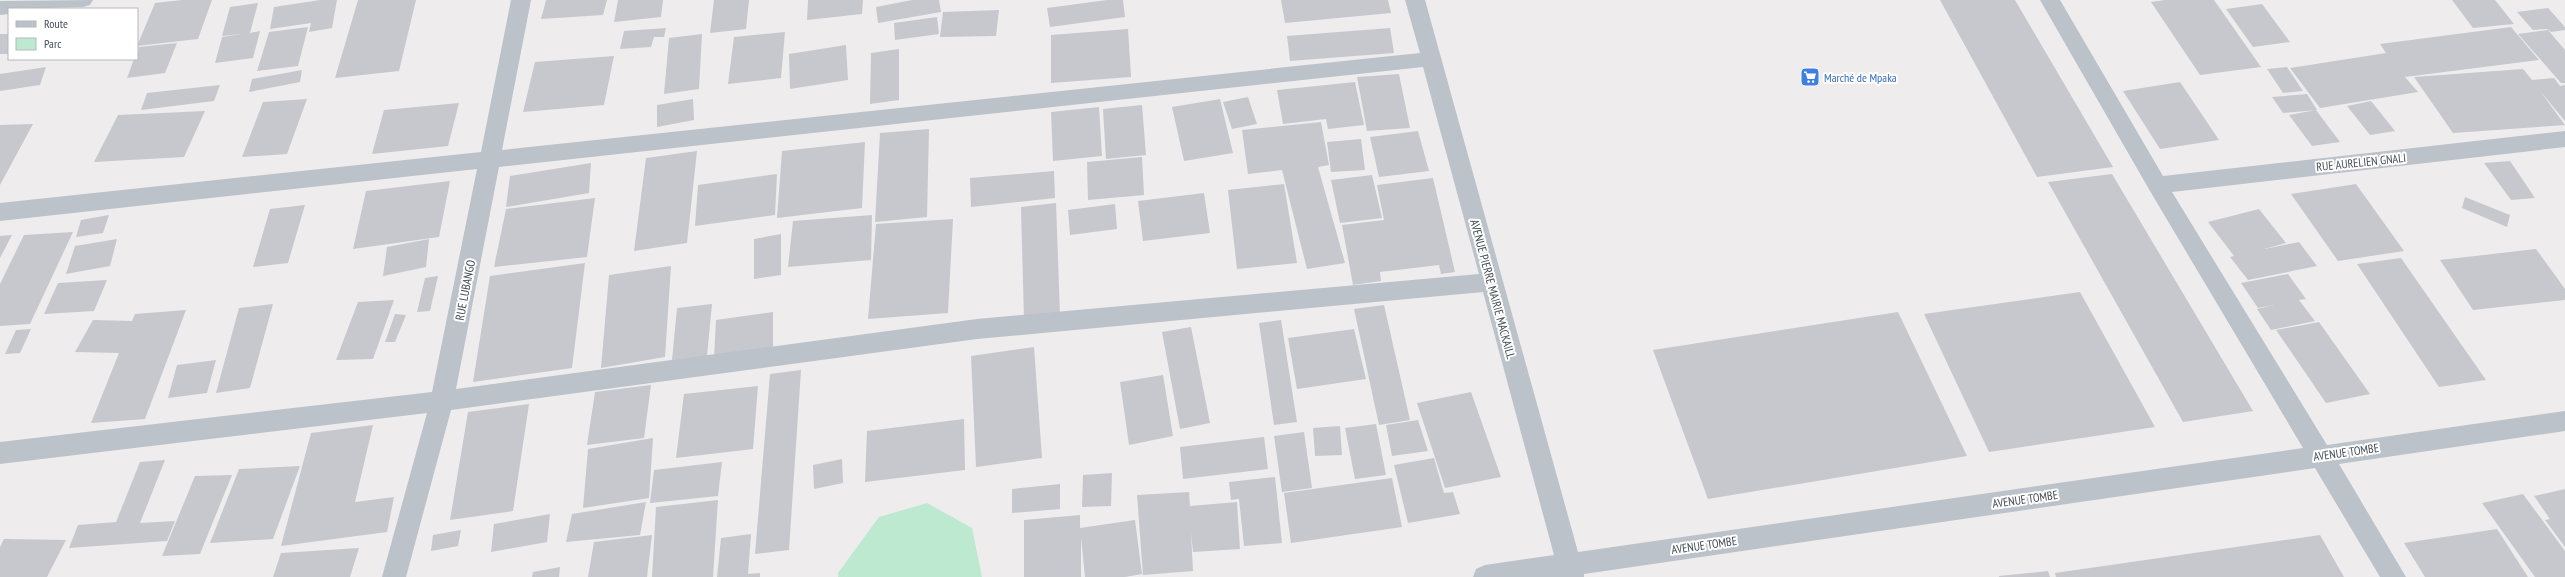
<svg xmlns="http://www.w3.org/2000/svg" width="2565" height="577" font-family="'PT Sans Narrow',sans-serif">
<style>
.green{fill:#bde9d0}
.building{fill:#c7c8ce}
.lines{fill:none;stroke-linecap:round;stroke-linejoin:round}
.minor{fill:#bbc2ca;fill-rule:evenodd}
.labels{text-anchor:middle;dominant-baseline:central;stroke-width:4;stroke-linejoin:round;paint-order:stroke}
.shop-label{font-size:12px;fill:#366cbe;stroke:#fff;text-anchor:start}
.street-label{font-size:12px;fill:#464e57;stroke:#fff}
</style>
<rect width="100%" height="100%" fill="#eeecec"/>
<path class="green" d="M927 503 972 528 982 577H838V573L879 517Z"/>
<path class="building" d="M182 0H212L198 39 137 46 155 3Z
M320 0H337L332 28 309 32 311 23 270 29 274 7Z
M358 0H416L399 71 335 78Z
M546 0H607L603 15 541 19Z
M618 0H663L661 17 614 22Z
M714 0H749L746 29 710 33Z
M808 0H863L862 14 807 20Z
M912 0H939L941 12 878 23 876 7Z
M1107 0H1123L1125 17 1050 27 1047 8Z
M1281 0H1388L1391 13 1285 23Z
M1940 0H2015L2113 167 2037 177Z
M2165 0H2214L2261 67 2200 75 2151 2Z
M2452 0H2495L2514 24 2473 28Z
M258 3 250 33 260 31 253 58 215 63 222 37 241 34 222 36 230 7Z
M2262 4 2290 42 2253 47 2226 9Z
M2548 8 2565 27V30L2551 32 2547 29 2533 30 2517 12Z
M999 10 996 36 940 37 943 12Z
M937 17 939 34 895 40 894 23Z
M308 27 298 66 257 71 269 32Z
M2511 27 2539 60 2405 77 2418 92 2320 108 2290 68 2386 53 2380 44Z
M666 28 664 37H654L651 47 620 49 624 31Z
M1390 28 1394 53 1290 61 1287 36Z
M1128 29 1131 77 1051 83V35Z
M2548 30 2565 50V83H2561L2518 34Z
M785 32 781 78 728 84 734 37Z
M0 34H9V54H0Z
M702 34 699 89 664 94 669 38Z
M177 43 165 73 127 78 134 59H137L139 47Z
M846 45 848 80 790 89 789 54Z
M899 49V100L870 104 871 53Z
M614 56 604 105 523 112 535 62Z
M46 67 40 85 0 91V74Z
M2287 67 2303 91 2283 93 2267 69Z
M2523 69 2532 80 2554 78 2560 86 2565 85V121L2540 91 2565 125 2453 133 2414 77Z
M302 70 300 82 249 92 252 79Z
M1399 74 1410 128 1367 131 1357 77Z
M1355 82 1364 125 1328 129 1326 119 1283 124 1277 90Z
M2180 82 2219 140 2160 149 2123 91Z
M220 85 214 101 141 110 147 93Z
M2307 94 2317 110 2283 113 2272 97Z
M1248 97 1257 124 1232 129 1223 102Z
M307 99 287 154 242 157 263 102Z
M693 99 694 120 657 127V105Z
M1220 99 1233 153 1184 161 1172 107Z
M2371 101 2395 131 2370 135 2347 106Z
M459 103 448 146 372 154 384 110Z
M1142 105 1146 155 1106 159 1103 109Z
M1099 107 1102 156 1053 161 1051 112Z
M2316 110 2340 142 2312 146 2289 115Z
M205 111 184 157 94 162 118 115Z
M1321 122 1329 165 1318 167 1345 263 1307 269 1282 170 1248 174 1242 130Z
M33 124 0 185V125Z
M929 129 927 217 875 222 880 133Z
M1418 131 1429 171 1379 177 1370 137Z
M1361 139 1365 170 1331 172 1327 142Z
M865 142 862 208 777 218 782 151Z
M697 151 687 243 634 251 646 158Z
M1142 157 1144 195 1088 200 1087 162Z
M2510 161 2535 198 2511 200 2484 163Z
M591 163 589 193 506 207 510 176Z
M1054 171 1055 198 971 207 970 178Z
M777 174 775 215 695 226 698 185Z
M2112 174 2253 411 2183 422 2048 182Z
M1372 175 1382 218 1340 223 1331 180Z
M1433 178 1455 272 1441 274 1439 265 1380 272 1381 281 1353 285 1342 225 1384 220 1377 185Z
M450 181 439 237 353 249 366 191Z
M1284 184 1297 263 1237 269 1228 190Z
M2356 184 2404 251 2338 261 2291 194Z
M1204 193 1210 233 1143 241 1138 201Z
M2465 197 2510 215 2507 227 2462 208Z
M595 198 587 257 494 267 506 209Z
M1056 203 1060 315 1024 319 1021 207Z
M1115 204 1117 229 1070 235 1068 210Z
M305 205 288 263 253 267 270 209Z
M2259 209 2286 243 2264 249 2299 242 2317 266 2248 280 2230 257 2234 256 2208 222Z
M109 215 103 233 76 237 81 220Z
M872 215 871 260 788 267 793 221Z
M953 219 948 313 868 319 876 224Z
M73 232 30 324 0 326V284L24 235Z
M781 234V275L754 279V239Z
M12 235 0 258V236Z
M117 239 110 266 66 274 75 246Z
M429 239 426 267 383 276 387 247Z
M2536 249 2565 289V300L2473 310 2440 260Z
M2401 258 2486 380 2439 387 2357 264Z
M585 263 572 368 473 382 490 276Z
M671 266 665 357 601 368 609 275Z
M2288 274 2306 299 2299 300 2315 321 2271 330 2257 309 2274 305 2258 308 2241 283Z
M438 276 430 311 417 312 425 278Z
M107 280 94 311 44 314 58 283Z
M2080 292 2155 427 1989 452 1924 314Z
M394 300 373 359 336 360 358 302Z
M273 304 250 388 216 393 239 308Z
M712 304 707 356 672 360 677 308Z
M1384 305 1410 420 1379 425 1354 309Z
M186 310 145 419 91 423 119 353 75 352 93 320 132 321 135 314Z
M773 312V348L714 357 716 320Z
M1898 312 1967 456 1708 499 1653 350Z
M395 314 406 315 395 342H385Z
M1281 320 1297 422 1274 425 1259 323Z
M2319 322 2370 394 2326 403 2276 330Z
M1191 327 1210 423 1180 429 1162 332Z
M31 329 20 353 5 354 16 330Z
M1354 329 1366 379 1297 389 1288 338Z
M1034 347 1042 458 976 467 971 356Z
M216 360 207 393 168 398 177 365Z
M801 370 789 550 755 554 770 374Z
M1163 375 1173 436 1129 445 1120 382Z
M651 385 644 438 587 445 595 392Z
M758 386 753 449 676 458 684 394Z
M1471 392 1501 477 1445 488 1417 403Z
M529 404 513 511 450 520 468 412Z
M964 419 965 470 865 482 867 431Z
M1418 420 1428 451 1392 456 1386 425Z
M1376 424 1386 475 1355 479 1345 428Z
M373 425 355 502 394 497 387 532 281 546 311 433Z
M1340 426 1342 455 1315 456 1313 428Z
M1304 432 1312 488 1282 492 1274 436Z
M1264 437 1268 469 1183 479 1180 447Z
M653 438 649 498 583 508 588 449Z
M1434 458 1444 493 1453 492 1460 514 1408 523 1394 465Z
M842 459 843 483 814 489 813 465Z
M165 460 140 523 175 521 167 541 69 548 78 525 116 522 140 462Z
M722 462 718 496 650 503 654 470Z
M300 466 273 539 210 543 239 469Z
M1112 473 1111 506 1082 507 1083 475Z
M232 475 200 554 162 556 195 476Z
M1275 477 1282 543 1244 546 1239 499 1231 500 1229 482Z
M1392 478 1402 527 1291 543 1284 493Z
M1060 484V509L1012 513V489Z
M2565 489V547L2545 520 2550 519 2534 496Z
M1189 492 1190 506 1237 502 1240 549 1193 552 1191 533 1193 571 1143 575 1137 495Z
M2523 494 2565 551V577H2535L2482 503Z
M718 500 713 577H652L656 507Z
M646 502 640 535 566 542 572 514Z
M550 514 547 542 491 552 494 524Z
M1080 515V528L1135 520 1142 574 1125 577H1085L1081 537V577H1024V520Z
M2497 529 2528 577H2425L2404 543Z
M461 530 458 546 431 551 433 535Z
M751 534 748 574 760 573V577H717L721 538Z
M652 535 647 577H588L594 542Z
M2320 535 2344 577H2056L2055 573Z
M4 539 66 540 47 577H0V547Z
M359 548 350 577H273L281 553Z
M560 567 559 577H532L533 572Z
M2048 571 2050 577H1999V576Z"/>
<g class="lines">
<path class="minor" d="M93 0 90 5 83 7 9 9V14L0 15V1Z
M511 0H531L502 150 1420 53 1405 0H1425L1578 552 2303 448 2150 191 2040 0H2060L2163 176 2565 131V147L2172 192 2327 445 2565 411V431L2339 464 2406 577H2380L2315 468 1584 574V577H1473L1476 569 1485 565 1554 555 1483 292 977 339 451 410 406 577H382L427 413 0 464V442L432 392 477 169 0 221V203L481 152ZM1423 67 1479 274 977 319 456 389 499 167Z"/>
</g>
<defs>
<symbol id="supermarket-square" viewBox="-11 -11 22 22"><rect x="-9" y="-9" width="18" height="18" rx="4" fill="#3f7fe0" stroke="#fff"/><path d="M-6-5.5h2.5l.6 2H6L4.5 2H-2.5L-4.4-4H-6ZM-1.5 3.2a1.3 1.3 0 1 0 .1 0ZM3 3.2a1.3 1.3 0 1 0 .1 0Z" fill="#fff"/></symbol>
</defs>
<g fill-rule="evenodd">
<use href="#supermarket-square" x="1799" y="66" width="22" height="22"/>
</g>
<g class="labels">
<g class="shop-label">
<text x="1824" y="77">Marché de Mpaka</text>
</g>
<g class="street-label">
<text transform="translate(2361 162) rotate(-6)">RUE AURELIEN GNALI</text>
<text transform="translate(1493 289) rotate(75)">AVENUE PIERRE MAIRIE MACKAILL</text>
<text transform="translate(465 290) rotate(-79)">RUE LUBANGO</text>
<text transform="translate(2346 452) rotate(-8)">AVENUE TOMBE</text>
<text transform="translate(2025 499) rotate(-8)">AVENUE TOMBE</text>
<text transform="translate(1704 545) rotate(-8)">AVENUE TOMBE</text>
</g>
</g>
<rect x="8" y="8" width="130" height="52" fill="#ffffff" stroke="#b5b8bc"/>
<rect x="16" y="21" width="20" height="6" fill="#bbc2ca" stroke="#b5b8bc"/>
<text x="44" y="28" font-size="12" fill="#464e57">Route</text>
<rect x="16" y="38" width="20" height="12" fill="#bde9d0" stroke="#b5b8bc"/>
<text x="44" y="48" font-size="12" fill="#464e57">Parc</text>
</svg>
